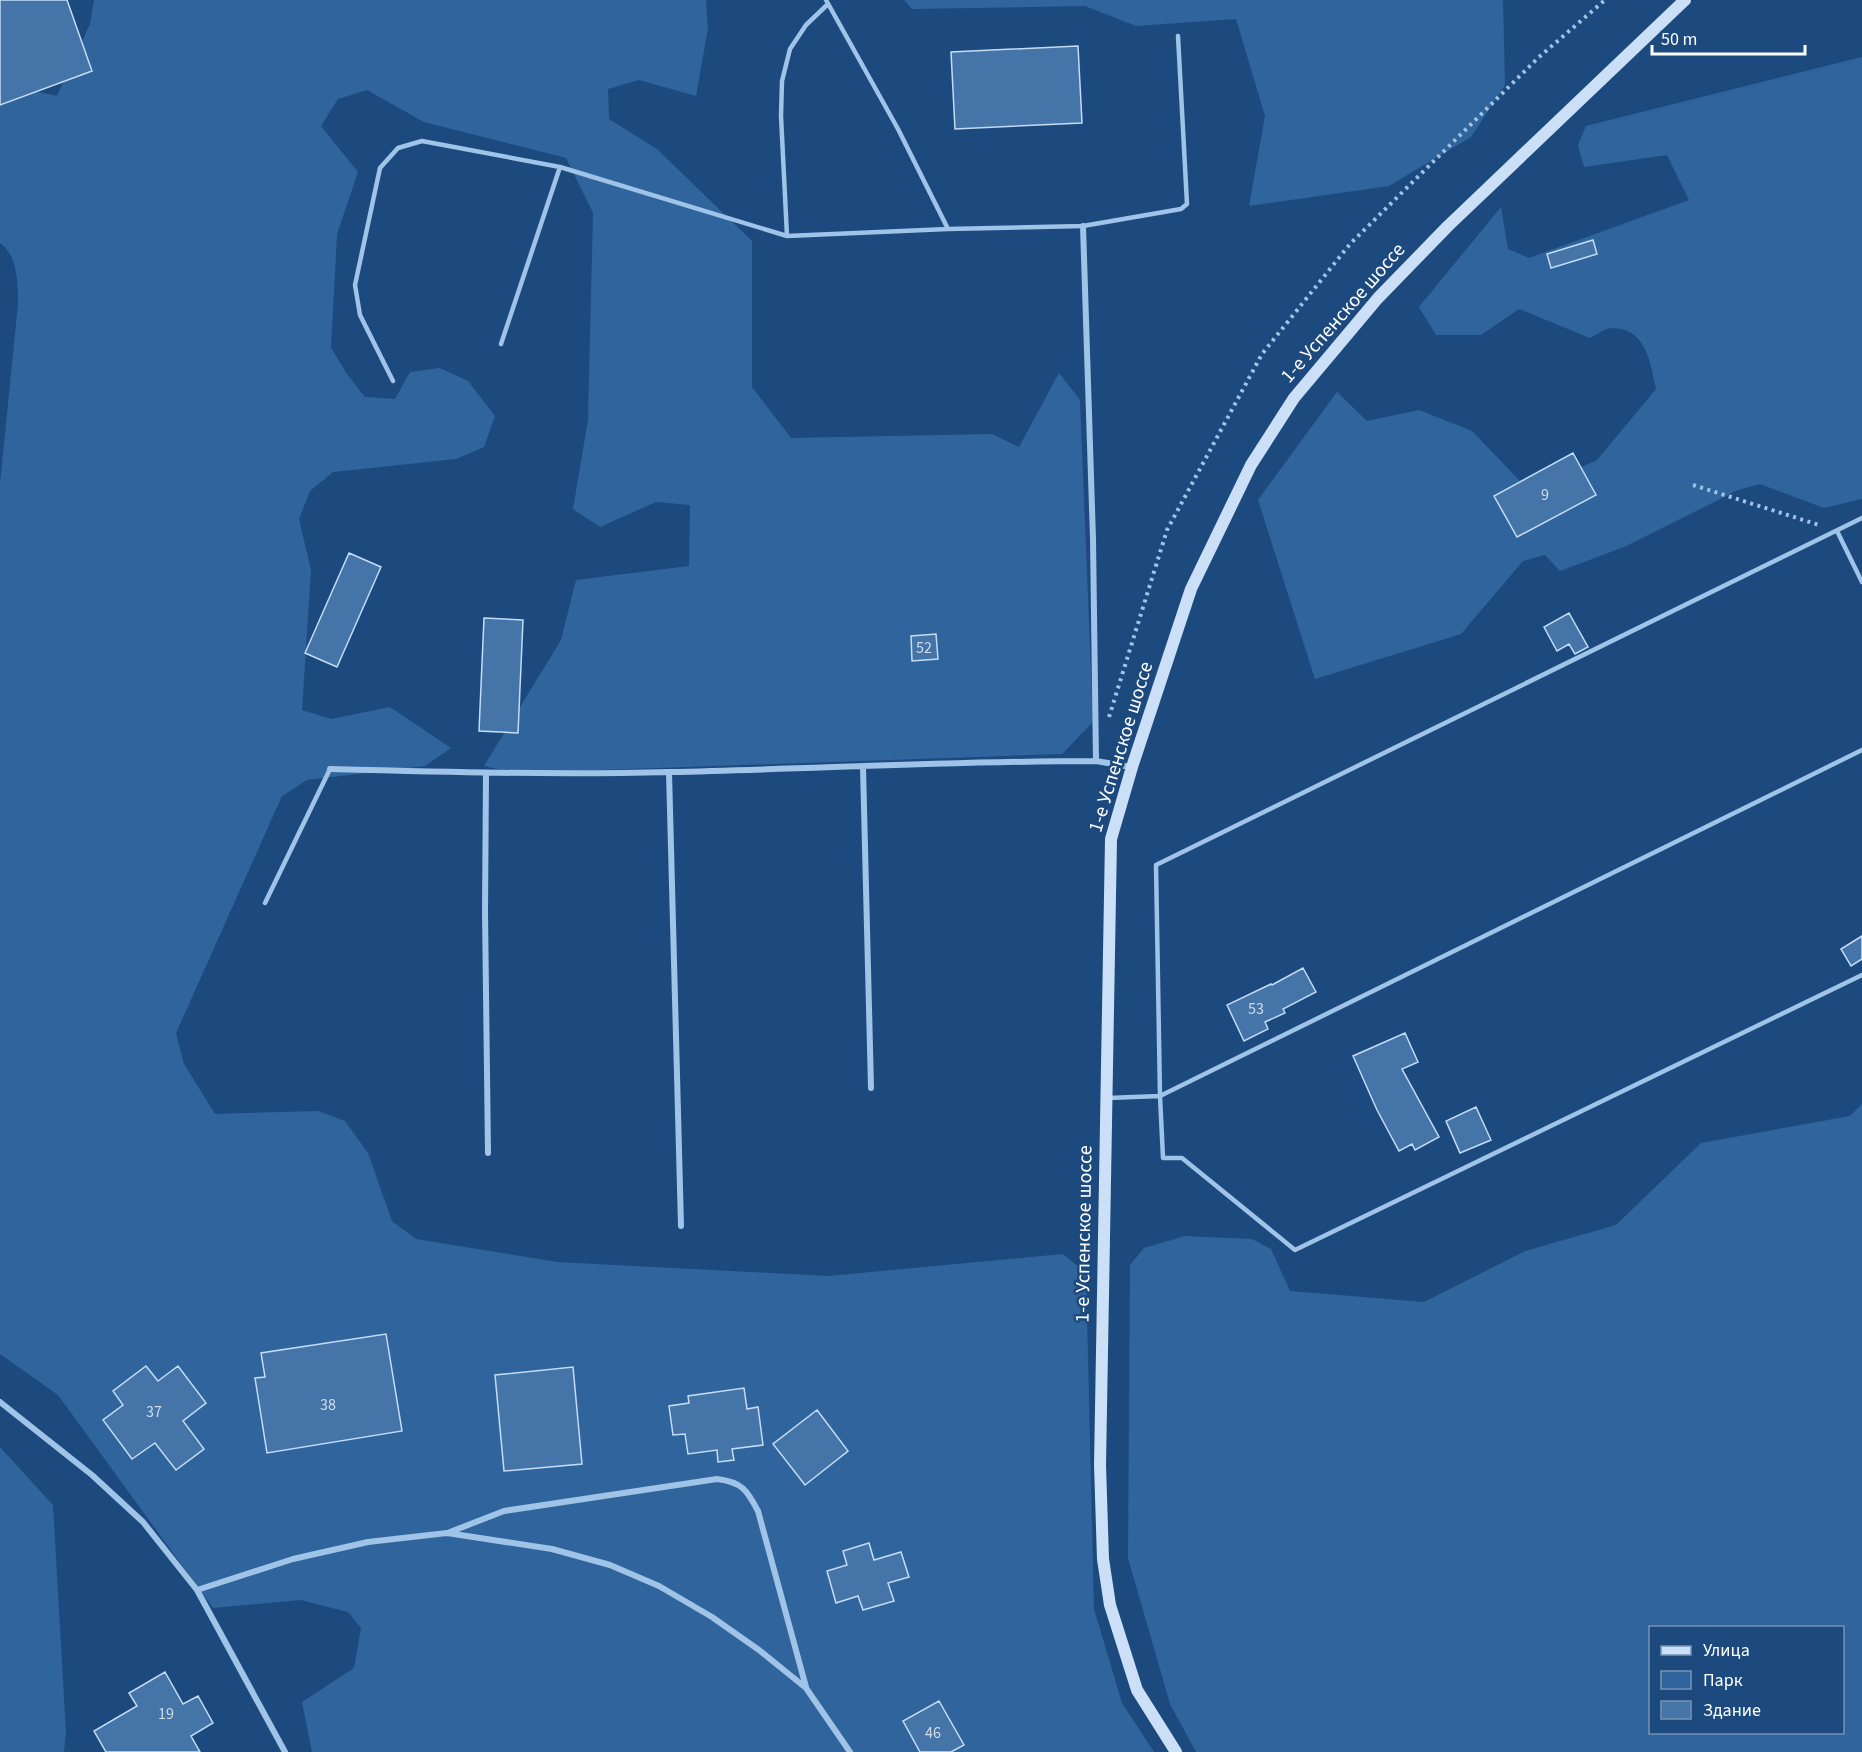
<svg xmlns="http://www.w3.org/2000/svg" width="1862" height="1752" font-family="'Source Sans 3',sans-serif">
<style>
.green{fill:#30649c;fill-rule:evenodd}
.building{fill:#4574a8;stroke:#c4dcf6;stroke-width:1.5}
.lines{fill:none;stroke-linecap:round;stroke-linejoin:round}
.path{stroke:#a0c3e8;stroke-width:4;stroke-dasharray:3 4.5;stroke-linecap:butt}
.lane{stroke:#a0c3e8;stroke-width:4.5}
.street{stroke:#a0c3e8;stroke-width:6}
.secondary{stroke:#cbdff6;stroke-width:12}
.labels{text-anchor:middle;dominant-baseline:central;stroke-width:5;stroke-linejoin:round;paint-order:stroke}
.number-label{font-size:16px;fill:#d0dce9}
.street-label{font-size:20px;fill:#fff;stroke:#1d4a7e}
</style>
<rect width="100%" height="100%" fill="#1d4a7e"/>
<path class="green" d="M94 0H706L708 28 696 96 639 80 608 89 609 119 657 149 752 241V387L791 438 992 434 1019 447 1059 373 1080 400 1093 722 1062 754 516 773 484 766 561 640 576 580 689 566 690 505 656 502 600 527 573 509 588 420 593 213 566 158 424 122 367 90 338 99 321 126 358 172 337 234 331 348 347 374 365 397 395 399 410 372 440 368 468 381 495 416 484 447 456 459 333 472 310 491 299 519 311 570 302 710 331 719 390 707 451 748 425 766 307 780 282 796 176 1033 184 1064 215 1114 318 1111 345 1121 368 1153 392 1221 416 1239 557 1262 828 1276 1063 1254 1086 1273 1094 1609 1122 1703 1154 1752H312L302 1702 354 1668 361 1628 348 1612 301 1600 213 1608 58 1395 0 1354V484L18 304C18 285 18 255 0 243V84L57 96 90 24Z
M904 0H1503L1505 85 1471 137 1389 186 1249 206 1265 116 1236 19 1136 26 1085 6 912 9Z
M1862 57V499L1824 508 1760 484 1738 490 1624 547 1560 571 1545 555 1523 561 1461 634 1315 679 1258 500 1337 392 1367 421 1419 410 1472 431 1519 480 1540 486 1597 460 1656 389C1650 362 1647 328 1611 328 1604 329 1596 335 1590 338L1519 309 1481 335H1436L1419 307 1501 207 1508 249 1529 258 1689 200 1667 155 1584 167 1578 145 1586 126Z
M1862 1104V1752H1196L1170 1704 1128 1558 1130 1265 1144 1248 1185 1236 1252 1239 1271 1249 1290 1291 1424 1302 1525 1251 1616 1225 1701 1143 1850 1116ZM1650 1628H1842V1732H1650Z
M0 1447 53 1505 66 1733 64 1752H0Z"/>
<path class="building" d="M0 0H67L92 71 0 105Z
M1078 46 1082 123 955 129 951 52Z
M1593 240 1597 254 1551 268 1547 254Z
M1573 453 1596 495 1517 537 1494 496Z
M349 553 381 567 337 667 305 653Z
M1569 613 1588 647 1575 654 1569 644 1557 651 1544 627Z
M484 618 523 620 518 733 479 731Z
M936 634 938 659 912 661 911 636Z
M1862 936V959L1851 966 1841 949Z
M1303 968 1316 992 1283 1009 1285 1013 1265 1022 1268 1029 1244 1041 1227 1005 1271 984 1272 985Z
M1405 1033 1418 1062 1402 1069 1439 1137 1415 1150 1412 1144 1399 1151 1377 1110 1353 1056Z
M1476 1107 1491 1140 1460 1153 1446 1121Z
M386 1334 402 1431 267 1453 255 1378 265 1377 261 1353Z
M146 1366 158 1381 178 1366 206 1403 183 1421 204 1449 176 1470 155 1443 132 1459 103 1420 123 1405 113 1391Z
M573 1367 582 1464 504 1471 495 1375Z
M744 1388 747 1409 758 1407 763 1445 732 1449 734 1460 718 1462 717 1450 688 1454 685 1434 673 1435 669 1406 689 1403 688 1396Z
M817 1410 848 1451 805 1485 773 1444Z
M869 1543 874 1560 901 1552 909 1577 888 1583 894 1601 863 1610 858 1596 836 1603 827 1571 847 1565 843 1551Z
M165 1672 183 1704 198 1696 213 1723 191 1736 200 1752H106L94 1731 137 1706 129 1693Z
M939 1701 964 1745 951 1752H920L903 1721Z"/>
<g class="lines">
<path class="path" d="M1693 485 1819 525
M1109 717 1167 530 1262 354 1350 244 1538 58 1605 0"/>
<path class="lane" d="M826 0 898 129 948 229
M787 236 781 116 782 81 790 49 806 25 828 4
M501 344 560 167
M393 381 360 315 355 285 380 168 398 148 422 141 560 167 787 236 948 229 1083 226 1181 209 1187 204 1178 36
M1862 518 1156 865 1160 1096 1163 1158H1182L1295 1250 1862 975
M1837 531 1862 582
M265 903 330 769
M1108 1098 1160 1096 1862 750"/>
<path class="street" d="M1083 226 1093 539 1096 761 1131 767
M863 767 871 1088
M330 769C443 772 556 775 670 772 812 769 954 761 1096 761
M669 772 681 1226
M486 774 485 912 488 1153
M0 1402 92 1475 143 1522 197 1590 285 1752
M450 1532 504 1511 717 1479C742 1482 747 1490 758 1511L806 1687
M197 1590 293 1559 368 1542 447 1533 552 1549 610 1565 659 1586 712 1617 759 1650 806 1688 850 1752"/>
<path class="secondary" d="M1176 1752 1137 1690 1110 1605 1103 1559 1100 1465 1111 839 1132 767 1191 589 1251 465 1294 398 1378 298 1448 226 1685 0"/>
</g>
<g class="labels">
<g class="number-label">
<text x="1545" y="495">9</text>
<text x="924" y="648">52</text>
<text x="1256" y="1009">53</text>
<text x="328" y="1405">38</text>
<text x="154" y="1412">37</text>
<text x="166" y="1714">19</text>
<text x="933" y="1733">46</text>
</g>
<g class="street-label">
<text transform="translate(1343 313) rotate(-49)">1-е Успенское шоссе</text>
<text transform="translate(1121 747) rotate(-73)">1-е Успенское шоссе</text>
<text transform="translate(1084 1234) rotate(-89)">1-е Успенское шоссе</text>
</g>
</g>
<rect x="1649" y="1626" width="195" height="108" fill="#1d4a7e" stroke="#7792b2" stroke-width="1.5"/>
<rect x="1661" y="1646" width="30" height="9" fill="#cbdff6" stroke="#7792b2" stroke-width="1.5"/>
<text x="1703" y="1656" font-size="18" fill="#ffffff">Улица</text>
<rect x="1661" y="1671" width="30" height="18" fill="#30649c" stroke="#7792b2" stroke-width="1.5"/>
<text x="1703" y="1686" font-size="18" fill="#ffffff">Парк</text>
<rect x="1661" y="1701" width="30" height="18" fill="#4574a8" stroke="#7792b2" stroke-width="1.5"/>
<text x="1703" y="1716" font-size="18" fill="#ffffff">Здание</text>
<path d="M1652 45v9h153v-9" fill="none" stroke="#ffffff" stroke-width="3"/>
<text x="1661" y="45" font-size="18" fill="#ffffff" stroke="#1d4a7e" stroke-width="4.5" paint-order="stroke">50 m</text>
</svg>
